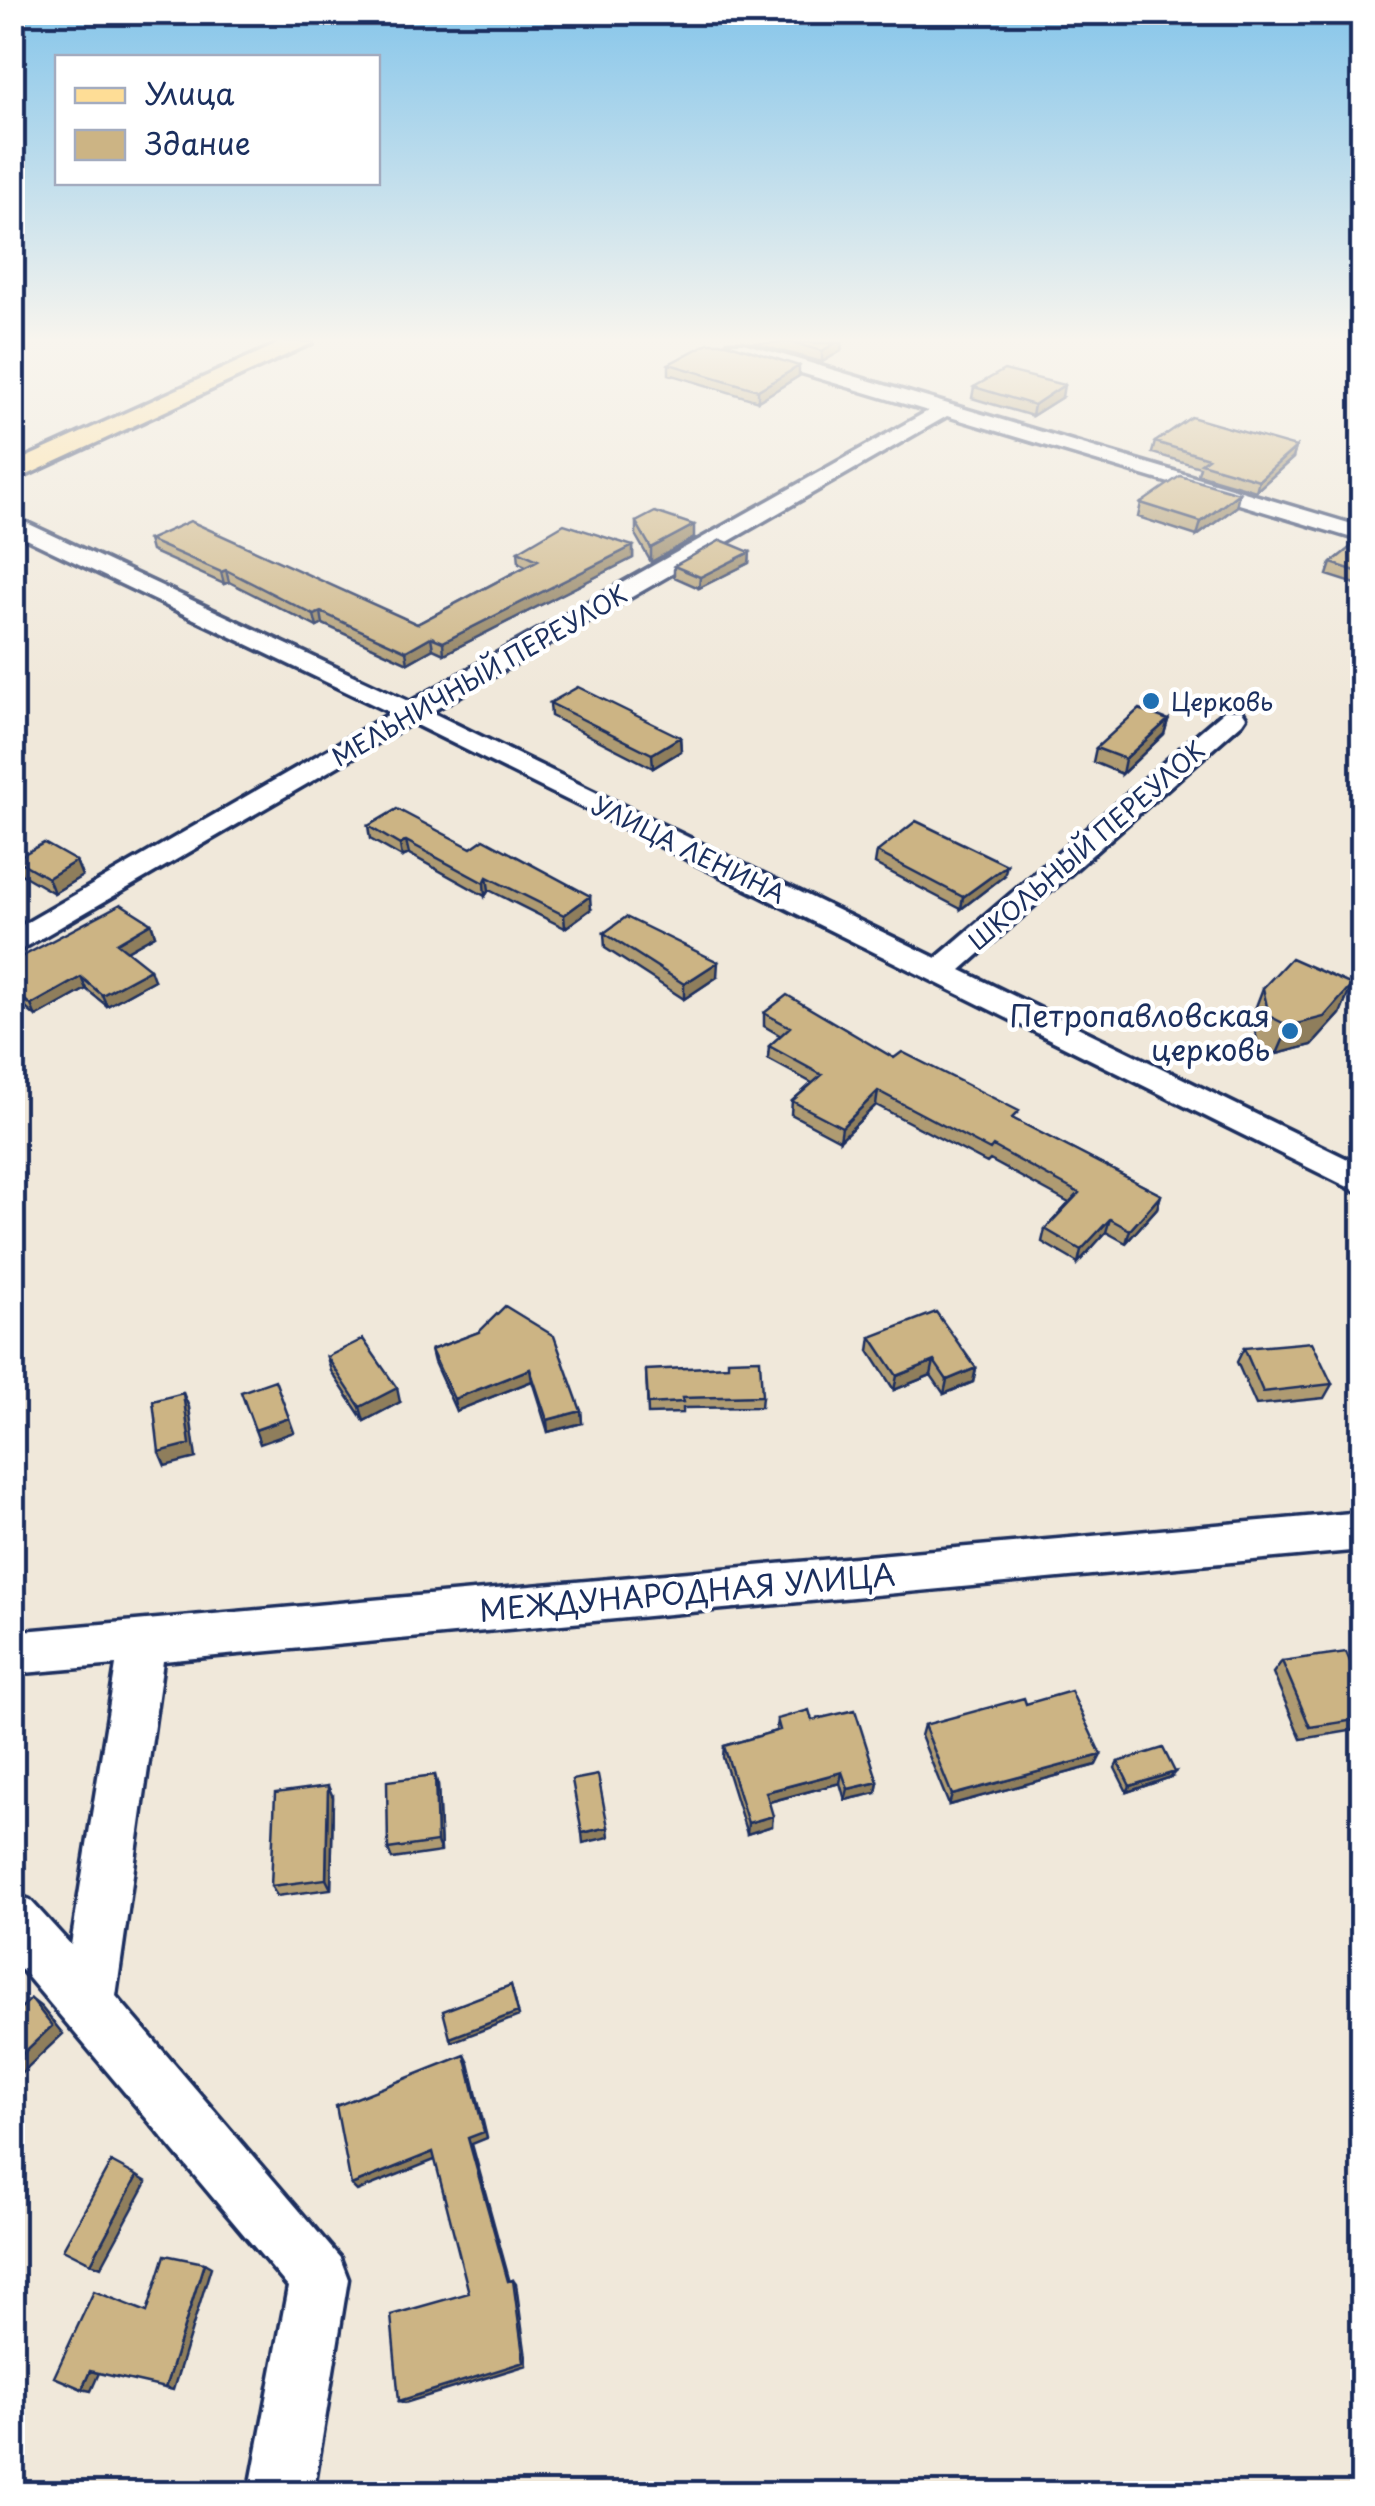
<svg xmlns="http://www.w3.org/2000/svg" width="1375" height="2506" font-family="'Playpen Sans',sans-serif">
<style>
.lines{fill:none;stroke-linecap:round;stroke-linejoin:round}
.minor-casing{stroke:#1b2f5e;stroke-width:7}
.major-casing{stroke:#1b2f5e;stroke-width:7}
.minor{fill:#fff;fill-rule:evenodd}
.major{fill:#fedd96;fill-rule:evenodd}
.wall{fill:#af9b72;stroke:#1b2f5e;stroke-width:2.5}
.shaded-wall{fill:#8f7e5c;stroke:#1b2f5e;stroke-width:2.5}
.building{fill:#ccb484;stroke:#1b2f5e;stroke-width:2.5}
.poi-dot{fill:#1f6fb2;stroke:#fff;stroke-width:4}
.labels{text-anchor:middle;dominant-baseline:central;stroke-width:9;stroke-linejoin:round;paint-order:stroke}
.far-street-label{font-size:25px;fill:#1b2f5e;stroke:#fff}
.far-poi-label{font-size:25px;fill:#1b2f5e;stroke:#fff;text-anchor:start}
.poi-label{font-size:30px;fill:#1b2f5e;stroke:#fff;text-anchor:end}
.street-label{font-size:30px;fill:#1b2f5e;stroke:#fff}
</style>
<rect width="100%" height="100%" fill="#f0e8da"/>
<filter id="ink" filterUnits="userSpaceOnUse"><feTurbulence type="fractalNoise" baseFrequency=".01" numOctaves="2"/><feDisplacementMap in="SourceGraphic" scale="20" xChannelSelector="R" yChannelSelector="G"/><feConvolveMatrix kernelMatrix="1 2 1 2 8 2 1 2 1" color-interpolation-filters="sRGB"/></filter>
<g filter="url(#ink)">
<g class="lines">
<defs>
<path id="minor" d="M728 343H743L1362 527V541L947 416 431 712 936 958 1224 711H1242L1246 717 1242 723 961 970 1362 1166V1194L412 723 12 955V931L391 713 12 532V516L410 702 928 411 728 351Z
M1362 1512V1550L163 1661 116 1996 340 2258 348 2279 313 2494H249L288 2287 12 1958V1893L30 1900 71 1945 116 1665 12 1674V1632Z"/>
<path id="major" d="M280 343H312L12 482V464Z"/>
</defs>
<use href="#minor" class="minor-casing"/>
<use href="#major" class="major-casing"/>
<use href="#minor" class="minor"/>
<use href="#major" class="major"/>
</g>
<path class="wall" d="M751 343H842L841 351 822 362Z
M669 364 799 376 758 401 669 374Z
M974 387 1062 397 1032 416 972 398Z
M1155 442 1296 447 1293 458 1256 491 1198 474 1200 467 1152 453Z
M1141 503 1236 507 1197 536 1138 517Z
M636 522 694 538 651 562 636 536Z
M1362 538V586L1327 575 1331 563Z
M148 540 417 624 526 566 519 563 518 551 633 546V558L444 654 433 649 408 663 323 624 317 627 229 582 224 584 151 551Z
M750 552 749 563 699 588 674 577V566Z
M550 703 680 737 681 751 653 768 551 716Z
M1168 720 1164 734 1122 774 1093 762 1096 748Z
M368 826 591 909 565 928 489 890 485 896 409 854 402 857 370 839Z
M877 852 1004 876 961 909 875 864Z
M15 859 76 861 82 876 54 893 21 874Z
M151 923 155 935 127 951 154 980 107 1006 86 989 36 1017 21 1004 12 1008V962Z
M604 933 717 977 684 999 605 948Z
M1352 985 1340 1014 1312 1045 1277 1054 1258 1045 1252 1017 1263 988Z
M764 1013 894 1058 1161 1195 1157 1208 1126 1243 1106 1232 1078 1263 1042 1242 1045 1229 1069 1203 990 1160 987 1163 876 1105 840 1140 791 1114 792 1101 812 1083 768 1059 769 1046 781 1036 764 1026Z
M479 1332 581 1411 582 1423 548 1432 532 1381 456 1411 434 1362 431 1350Z
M871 1337 976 1368 973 1382 944 1394 931 1375 894 1390 869 1351Z
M1244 1348 1332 1384 1324 1398 1256 1405 1237 1362Z
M327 1357 400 1402 364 1421 331 1371Z
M646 1370 762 1396 761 1407 683 1408V1413L648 1414Z
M1282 1661 1362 1689V1729L1301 1739 1273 1673Z
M777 1719 812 1720 878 1782 876 1793 845 1800 840 1783 769 1802 772 1826 747 1834 723 1757 724 1746 776 1731Z
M924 1725 1096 1765 949 1805 921 1736Z
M1118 1762 1171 1777 1127 1792 1115 1768Z
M438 1786 441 1852 392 1859 388 1849Z
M333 1797 331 1889 277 1896 271 1886Z"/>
<path class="shaded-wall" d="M835 343H842L841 351 822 362V351Z
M799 366V376L758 401V390Z
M1064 385 1062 397 1032 416 1034 405Z
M1296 447 1293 458 1256 491 1259 480Z
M1239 493 1236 507 1197 536 1201 522Z
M694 525V538L651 562V548Z
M633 546V558L444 654 443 642Z
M750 552 749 563 699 588 700 577Z
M226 570 229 582 224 584 221 572Z
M321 612 323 624 317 627 314 615Z
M431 637 433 649 408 663 406 651Z
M1168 720 1164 734 1122 774 1125 759Z
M680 737 681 751 653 768 652 754Z
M406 841 409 854 402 857 400 845Z
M76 861 82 876 54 893 48 878Z
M1007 865 1004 876 961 909 963 897Z
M487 877 489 890 485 896 484 883Z
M590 896 591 909 565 928 564 915Z
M151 923 155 935 121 954 117 943Z
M718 962 717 977 684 999V984Z
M150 969 154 980 107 1006 102 995Z
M81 977 86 989 36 1017 31 1005Z
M1352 985 1340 1014 1312 1045 1277 1054 1289 1026Z
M16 993 21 1004 12 1008V994Z
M878 1091 876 1105 840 1140 842 1127Z
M1161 1195 1157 1208 1126 1243 1130 1230Z
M1110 1219 1106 1232 1078 1263 1081 1250Z
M934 1361 931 1375 894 1390 897 1376Z
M976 1368 973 1382 944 1394 947 1380Z
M530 1369 532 1381 456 1411 454 1399Z
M397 1388 400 1402 364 1421 360 1407Z
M183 1393 189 1407 196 1458 165 1466 159 1452Z
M581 1411 582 1423 548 1432 547 1420Z
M289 1418 294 1432 260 1444 255 1430Z
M1101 1755 1096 1765 949 1805 952 1795Z
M842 1772 840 1783 765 1803 766 1792Z
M1175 1772 1171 1777 1127 1792 1130 1786Z
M435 1775 438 1786 441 1852 437 1842Z
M878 1782 876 1793 845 1800 848 1789Z
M328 1786 333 1797 331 1889 326 1879Z
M773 1816 772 1826 747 1834 748 1823Z
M608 1827 609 1837 583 1843 582 1833Z
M511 1985 519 2016 452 2042 450 2038Z
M31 1999 41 2007 63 2034 12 2082V2064Z
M465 2055 469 2063 487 2138 472 2144 511 2286 508 2281 468 2138Z
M433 2152 437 2159 357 2191 351 2185Z
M137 2176 147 2182 101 2267 91 2263Z
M204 2263 211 2267 173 2390 165 2388Z
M513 2280 516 2284 527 2365 405 2403 399 2401Z
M90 2371 99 2373 91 2391 82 2389Z"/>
<path class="building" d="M708 343H727L799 366 758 390 669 364Z
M793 343H835L822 351Z
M1004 370 1064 385 1034 405 974 387Z
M1191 417 1296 447 1259 480 1201 463 1208 458 1155 442Z
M1180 476 1239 493 1201 522 1141 503Z
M655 512 694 525 651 548 636 522Z
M190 521 417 624 538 560 518 551 564 524 633 546 443 642 431 637 406 651 321 612 314 615 226 570 221 572 148 540Z
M1362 538V573L1331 563Z
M721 540 750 552 700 577 674 566Z
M578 687 680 737 652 754 550 703Z
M1139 709 1168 720 1125 759 1096 748Z
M397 809 471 848 484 839 590 896 564 915 487 877 484 883 406 841 400 845 368 826Z
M916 821 1007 865 963 897 877 852Z
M44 843 76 861 48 878 15 859Z
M121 904 151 923 117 943 150 969 102 995 81 977 31 1005 16 993 12 994V962Z
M626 917 718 962 684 984 604 933Z
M1291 958 1352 985 1324 1017 1289 1026 1269 1016 1263 988Z
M787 995 894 1058 902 1052 1019 1111 1012 1118 1161 1195 1130 1230 1110 1219 1081 1250 1045 1229 1079 1193 993 1146 990 1150 878 1091 842 1127 792 1101 822 1075 769 1046 790 1027 764 1013Z
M505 1306 554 1336 581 1411 547 1420 530 1369 454 1399 431 1350 479 1332Z
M936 1312 976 1368 947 1380 934 1361 897 1376 871 1337Z
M363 1339 397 1388 360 1407 327 1357Z
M1312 1342 1332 1384 1263 1392 1244 1348Z
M760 1359 762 1396 682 1398 683 1402 648 1404 646 1370 728 1366V1360Z
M275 1380 289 1418 255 1430 241 1392Z
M183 1393 190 1444 159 1452 153 1401Z
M1346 1652 1362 1689V1719L1310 1727 1282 1661Z
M1071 1691 1101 1755 952 1795 924 1725 1024 1698 1026 1704Z
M809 1710 812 1720 855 1710 878 1782 848 1789 842 1772 766 1792 773 1816 748 1823 724 1746 780 1730 777 1719Z
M1163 1748 1175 1772 1130 1786 1118 1762Z
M435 1775 437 1842 388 1849 387 1781Z
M598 1775 608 1827 582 1833 572 1780Z
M328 1786 326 1879 271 1886 275 1793Z
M511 1985 518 2012 450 2038 443 2011Z
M31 1999 52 2026 12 2064V2016Z
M465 2055 484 2132 468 2138 508 2281 513 2280 524 2362 399 2401 391 2315 469 2293 433 2152 351 2185 336 2106Z
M111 2162 137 2176 91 2263 63 2249Z
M165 2255 204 2263 165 2388 90 2371 82 2389 54 2377 94 2291 147 2312Z"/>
</g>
<linearGradient id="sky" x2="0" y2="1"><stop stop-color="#85c5ea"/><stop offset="0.49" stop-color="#f8f5ee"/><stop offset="1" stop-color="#f8f5ee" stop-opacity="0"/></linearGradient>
<rect width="1375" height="694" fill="url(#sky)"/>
<g class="poi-dot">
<circle cx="1151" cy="701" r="10"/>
<circle cx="1290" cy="1031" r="10"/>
</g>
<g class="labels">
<g class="far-street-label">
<text transform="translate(479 675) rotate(-30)">МЕЛЬНИЧНЫЙ ПЕРЕУЛОК</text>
<text transform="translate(1086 845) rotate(-41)">ШКОЛЬНЫЙ ПЕРЕУЛОК</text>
<text transform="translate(689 849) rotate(26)">УЛИЦА ЛЕНИНА</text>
</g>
<g class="far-poi-label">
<text x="1171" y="701">Церковь</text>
</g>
<g class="poi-label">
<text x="1270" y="1014">Петропавловская<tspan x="1270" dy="34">церковь</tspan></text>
</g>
<g class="street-label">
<text transform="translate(687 1591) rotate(-5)">МЕЖДУНАРОДНАЯ УЛИЦА</text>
</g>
</g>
<rect width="1375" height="2506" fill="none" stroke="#fff" stroke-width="50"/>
<rect x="25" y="25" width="1325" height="2456" fill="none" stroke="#1b2f5e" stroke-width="4" filter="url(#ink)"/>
<rect x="55" y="55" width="325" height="130" fill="#ffffff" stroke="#a4acbf" stroke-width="2.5"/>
<rect x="75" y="88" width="50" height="15" fill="#fedd96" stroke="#a4acbf" stroke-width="2.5"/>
<text x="145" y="105" font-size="30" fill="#1b2f5e">Улица</text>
<rect x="75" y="130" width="50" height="30" fill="#ccb484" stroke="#a4acbf" stroke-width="2.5"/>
<text x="145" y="155" font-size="30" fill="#1b2f5e">Здание</text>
</svg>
